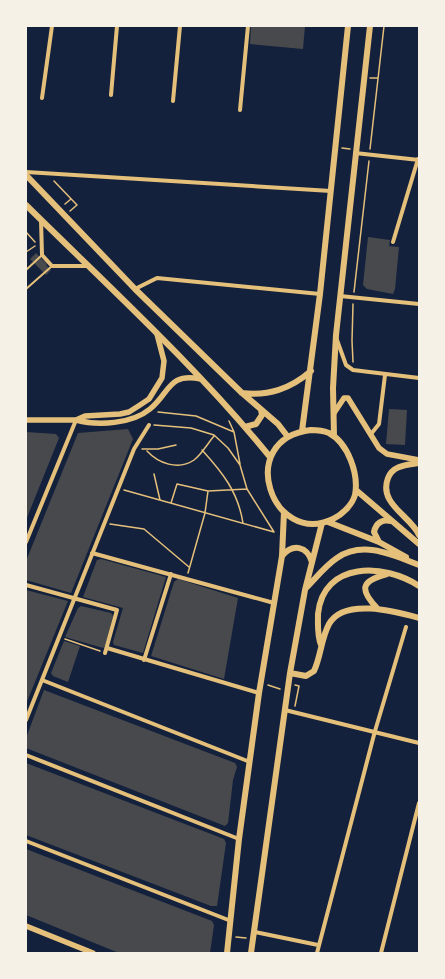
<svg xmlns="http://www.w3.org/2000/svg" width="445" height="979" font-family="'Asap Condensed',sans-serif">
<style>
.building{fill:#48494c}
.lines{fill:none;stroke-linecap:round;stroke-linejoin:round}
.path{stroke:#e5c07b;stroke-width:1.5}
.service{stroke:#e5c07b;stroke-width:2}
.minor{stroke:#e5c07b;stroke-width:4}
.tertiary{stroke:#e5c07b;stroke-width:5.5}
.secondary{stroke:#e5c07b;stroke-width:6}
</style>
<rect width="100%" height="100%" fill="#14213d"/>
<path class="building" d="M251 26H305L303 49 250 44Z
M368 237 390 240 389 246 399 247 395 289 393 294 367 289 363 285Z
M36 253 47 264 46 265 51 270 46 275 30 259Z
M389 409 407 410 405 445 386 444Z
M128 429 133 439 71 593 26 580V561L78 433Z
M26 432 56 434 59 438 26 520Z
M101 559 166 577 143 653 114 645 113 642 123 608 83 597 97 560Z
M178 579 238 598 224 679 151 656 174 582Z
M26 590 68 601 26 704Z
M81 606 111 613 113 616 105 646 103 648 65 637 78 608Z
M64 641 80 646 68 682 53 676 51 673Z
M44 690 235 763 237 767 233 780 228 823 225 826 26 748V738Z
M26 763 224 839 226 843 217 906H211L26 835Z
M26 849 212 921 214 925 210 953H119L26 915Z"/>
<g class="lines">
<path class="path" d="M370 78H378
M342 148 350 149
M370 149 384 26
M54 181 77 205 70 211
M65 204 71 199
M26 232 35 242
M26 252 35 246
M26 258V261
M354 292 369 161
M353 362 352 341 353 304
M158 412 196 416 234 432
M229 421 234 432 240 464
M142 449H158L176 445
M202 450C223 473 238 492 243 523
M147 451C158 463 178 471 194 460 201 455 208 443 214 436
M154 474 160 500
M124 490 274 532 247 489 240 465 228 448 214 435 191 428 154 425
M171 503 177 484 208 491 247 489
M110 524 144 529 189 567
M188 573 205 513 208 491
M65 639 100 651
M268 685 280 689
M295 685 299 686 295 706
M236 937 246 938"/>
<path class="service" d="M26 270 42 255
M26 289 52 266"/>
<path class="minor" d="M111 95 117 26
M42 98 52 26
M173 101 180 26
M240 110 248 26
M355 153 419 160
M26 172 331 191
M41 220 42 255 52 266H88
M393 242 418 159
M135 289 157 278 320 294
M340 296 419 304
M337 340 346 365 353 370 419 378
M371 434 379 424 385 375
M26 542 76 420
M92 553 274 603
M26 585 117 610 105 653
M107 648 259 693
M144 660 171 574
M42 680 250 762
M285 710 419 743
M26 720 134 449 149 425
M26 755 239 839
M26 841 231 921
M255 932 318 945
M317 953 375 731 406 627
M381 953 419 803"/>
<path class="tertiary" d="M334 413 344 398H348L379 448 387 454 419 460
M26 420H76L85 416 120 414 129 412 140 405 149 399 162 378 164 361 157 334
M76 420C98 426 132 424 150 409 170 393 168 372 201 379
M26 926 93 953"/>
<path class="secondary" d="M26 175 135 289 242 393 278 424 288 437
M26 205C109 287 196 366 270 457
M242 393C269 396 290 389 311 371
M245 427 256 424 262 415 261 410
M311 430C317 430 324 431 329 433 348 443 359 474 355 495 352 505 343 514 333 519 272 548 234 439 311 430Z
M302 431 320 294 348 26
M334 436 333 388 336 335 370 26
M419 463C407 465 393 465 388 478 378 504 411 516 419 535
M356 490 419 544
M328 522 379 542 406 557
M379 542 374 532C376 523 382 519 391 521
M282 556C293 543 307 546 312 562
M306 588C316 578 325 566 337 558 363 540 393 555 419 565
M377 608C359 589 361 581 387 574
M321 645C317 635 318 625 318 614 323 561 385 563 419 586
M290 673 306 676 314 671C321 656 321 639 329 624 344 597 397 612 419 618
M227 953 239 839 259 693 282 556 284 512
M251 953 290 673 305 590 322 523"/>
</g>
<rect width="445" height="979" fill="none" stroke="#f6f1e7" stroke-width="54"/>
</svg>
